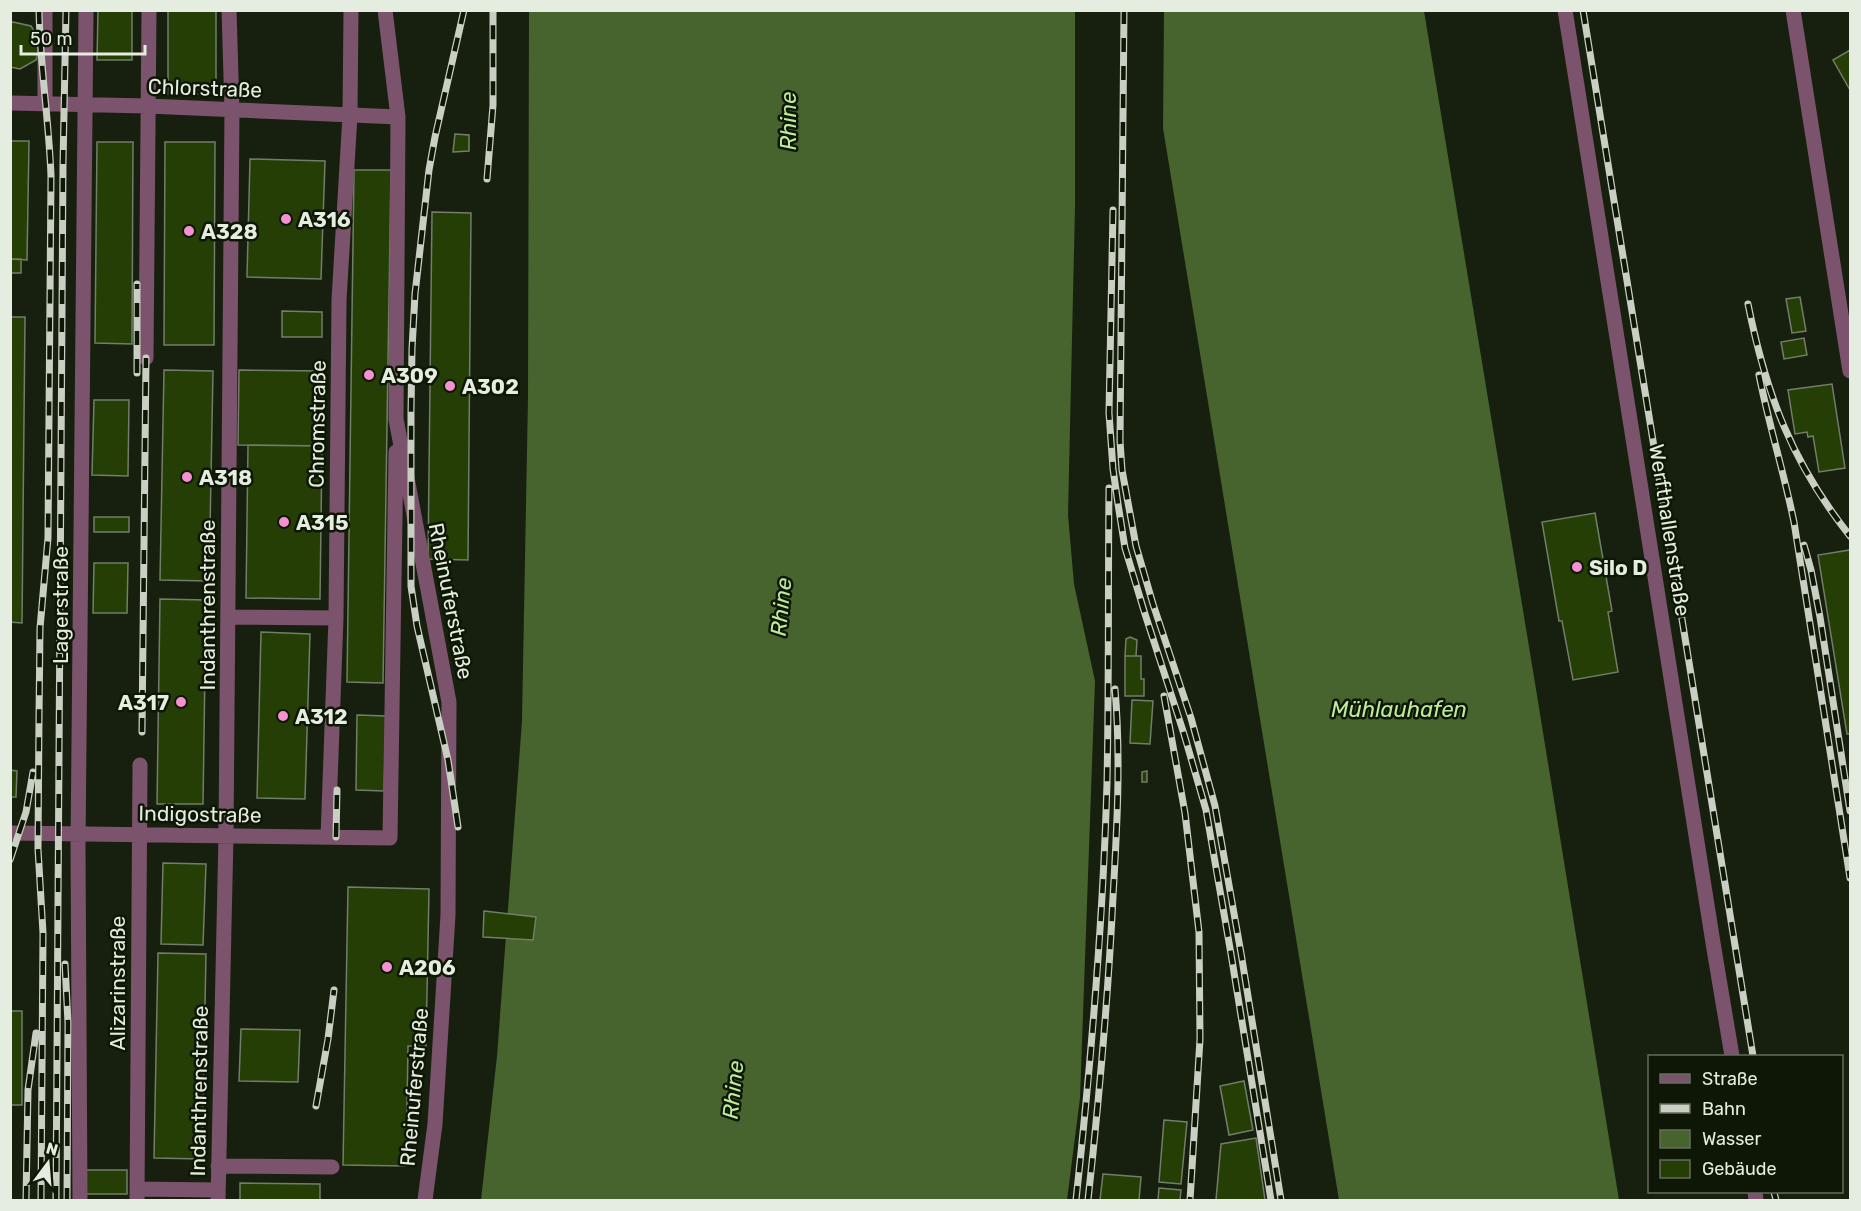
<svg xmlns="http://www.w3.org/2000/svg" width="1861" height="1211" font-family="Rubik,sans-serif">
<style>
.water{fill:#47632e}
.building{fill:#243e05;stroke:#727e69;stroke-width:1.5}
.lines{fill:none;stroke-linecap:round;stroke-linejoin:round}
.street{stroke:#7c536c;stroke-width:15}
.rail-casing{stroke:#c9d0c3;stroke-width:7}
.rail{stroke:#0e1706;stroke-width:4.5;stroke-dasharray:14;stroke-linecap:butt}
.poi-dot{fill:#f591d1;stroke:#0e1706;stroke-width:2}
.labels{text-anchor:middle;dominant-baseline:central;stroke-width:5;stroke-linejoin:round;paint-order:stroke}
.street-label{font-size:21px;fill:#e5ece0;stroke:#0e1706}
.poi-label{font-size:21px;font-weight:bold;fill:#e5ece0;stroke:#0e1706;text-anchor:start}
.water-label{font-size:22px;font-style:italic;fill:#bfec9b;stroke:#0e1706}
</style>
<rect width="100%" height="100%" fill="#17200f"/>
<path class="water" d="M529 11H1075V207L1068 515 1074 584 1095 681 1080 1098 1067 1200H481L497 1056 522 721 528 397Z
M1164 11H1424L1534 677 1619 1200H1339L1163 128Z"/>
<path class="building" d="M98 10H132V60H97Z
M168 10H216V94H168Z
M13 22 31 26 41 42 36 60 20 69 10 67V24Z
M1850 50V90L1833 60Z
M455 134 469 135V151L453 152Z
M10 141H29L27 260 10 259Z
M97 142H133L132 344 95 343Z
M165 142H215L214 345H164Z
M250 159 325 161 321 279 247 277Z
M354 170H391L383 683 347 682Z
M432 212 471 213 468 560 428 559Z
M10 259H21V273H10Z
M1800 297 1806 331 1792 333 1786 299Z
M282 311 322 312V337H282Z
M10 317H25L22 623 10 622Z
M1804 338 1807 355 1784 359 1781 342Z
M164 370 213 371 209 581 160 580Z
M239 370 323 371 322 446 238 445Z
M1832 384 1845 468 1819 472 1813 436 1808 437 1807 432 1795 434 1788 390Z
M94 400H129L128 476 92 475Z
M248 445 322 446 320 599 246 598Z
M1595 513 1612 611 1608 612 1618 672 1573 680 1562 621H1559L1542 522Z
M94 517H129V532H94Z
M1850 550V734H1847L1818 555Z
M94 563H128L127 613H93Z
M160 599 206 600 203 804H157Z
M261 632 310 634 305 799 257 798Z
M1130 637 1137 640 1136 656H1125L1126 639Z
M1125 656H1141V679H1144V696H1125Z
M1132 700 1153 701 1150 744 1130 743Z
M357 715 386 716 384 791 356 790Z
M10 770 17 771 16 797H10Z
M1147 771V782H1142V772Z
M163 863 206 864 203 945 161 944Z
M348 887 429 889 426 1046H408L406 1166 343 1165Z
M484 911 536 917 533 940 483 937Z
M158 953 206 954 202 1159 154 1158Z
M10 1011H22V1105H10Z
M241 1029 300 1030 298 1082 239 1081Z
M1244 1081 1253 1130 1229 1135 1220 1086Z
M1164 1120 1187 1122 1181 1184 1159 1182Z
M1256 1138 1265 1200H1214H1216L1221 1144Z
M85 1170H127V1194H85Z
M1103 1174 1141 1177 1139 1200H1100Z
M240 1183 320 1184V1200H240Z
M1159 1188 1181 1190 1180 1200H1158Z"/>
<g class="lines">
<path class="street" d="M385 10 398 117 396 419 449 702 448 915 435 1124 425 1200
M1565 10 1714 949 1732 1056
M1793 10 1850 371
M10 103 148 106 398 117
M45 104V10
M146 358 149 10
M228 617 336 618
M10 833 390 838 396 452
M328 837 336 618 339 300 350 115 351 10
M218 1166 332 1167
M137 1189 218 1190
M1755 1192 1756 1200
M80 1200 78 846 86 10
M137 1200 140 765
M218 1200 226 835 232 110 229 10"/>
<defs>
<path id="rail" d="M39 10C40 66 49 121 51 176L48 538 40 628 39 718 38 849 43 933 41 1200
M1124 10 1120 441 1122 470 1136 546 1153 604 1191 718 1215 806 1241 953 1281 1200
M1583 10 1753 1056
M487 179 493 105V10
M1113 210 1109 413 1113 469 1118 504 1125 548 1145 614 1184 734 1206 810 1231 954 1271 1200
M1748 304C1766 394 1792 463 1850 536
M137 373V284
M1759 375C1769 425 1784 473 1794 522L1850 878
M1804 545 1811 570 1820 617 1850 811
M1164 696 1185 813 1199 932 1200 1039 1190 1200
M142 732 146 358
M458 827 448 760 417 626 411 586V411L412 349 415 294 429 170 435 137 464 10
M336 837 337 790
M10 860 26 812 33 772
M65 964 68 1023 67 1200
M316 1106 328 1039 334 990
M1774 1192 1776 1200
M26 1200 28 1090 36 1033
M56 1200 63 164 66 10
M1076 1200C1091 1062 1103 923 1107 783 1109 685 1108 586 1109 488
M1088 1200C1099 1100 1108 999 1113 897 1117 828 1121 758 1115 689"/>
</defs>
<use href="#rail" class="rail-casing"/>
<use href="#rail" class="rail"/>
</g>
<g class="poi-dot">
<circle cx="286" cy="219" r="6"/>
<circle cx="189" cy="231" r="6"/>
<circle cx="369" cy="375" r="6"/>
<circle cx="450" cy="386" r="6"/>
<circle cx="187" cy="477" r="6"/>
<circle cx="284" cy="522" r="6"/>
<circle cx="1577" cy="567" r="6"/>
<circle cx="181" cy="702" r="6"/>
<circle cx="283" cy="716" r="6"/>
<circle cx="387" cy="967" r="6"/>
</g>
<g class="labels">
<g class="street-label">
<text transform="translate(205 88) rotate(2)">Chlorstraße</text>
<text transform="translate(317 424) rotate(-89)">Chromstraße</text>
<text transform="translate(1670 530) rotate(81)">Werfthallenstraße</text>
<text transform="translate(451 601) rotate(79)">Rheinuferstraße</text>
<text transform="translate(60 605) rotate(-90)">Lagerstraße</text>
<text transform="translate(207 605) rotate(-90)">Indanthrenstraße</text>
<text transform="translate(200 814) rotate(1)">Indigostraße</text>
<text transform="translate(117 983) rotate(-90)">Alizarinstraße</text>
<text transform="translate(414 1087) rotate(-85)">Rheinuferstraße</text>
<text transform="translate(199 1091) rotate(-89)">Indanthrenstraße</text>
</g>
<g class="poi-label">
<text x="298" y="219">A316</text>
<text x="201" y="231">A328</text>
<text x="381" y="375">A309</text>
<text x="462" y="386">A302</text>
<text x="199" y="477">A318</text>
<text x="296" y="522">A315</text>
<text x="1589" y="567">Silo D</text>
<text x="169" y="702" text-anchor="end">A317</text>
<text x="295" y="716">A312</text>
<text x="399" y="967">A206</text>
</g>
<g class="water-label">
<text transform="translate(788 121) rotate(-90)">Rhine</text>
<text transform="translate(781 607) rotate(-84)">Rhine</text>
<text x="1399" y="709">Mühlauhafen</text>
<text transform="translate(733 1090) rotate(-84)">Rhine</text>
</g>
</g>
<rect width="1861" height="1211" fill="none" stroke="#e5ece0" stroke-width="24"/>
<rect x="1648" y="1055" width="195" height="138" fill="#0e1706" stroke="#646c5d" stroke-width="1.5"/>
<rect x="1660" y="1074" width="30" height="9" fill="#7c536c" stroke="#646c5d" stroke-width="1.5"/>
<text x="1702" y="1085" font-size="18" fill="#e5ece0">Straße</text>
<rect x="1660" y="1104" width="30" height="9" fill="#c9d0c3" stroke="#646c5d" stroke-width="1.5"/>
<text x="1702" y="1115" font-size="18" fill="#e5ece0">Bahn</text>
<rect x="1660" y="1130" width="30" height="18" fill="#47632e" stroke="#646c5d" stroke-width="1.5"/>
<text x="1702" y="1145" font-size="18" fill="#e5ece0">Wasser</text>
<rect x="1660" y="1160" width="30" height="18" fill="#243e05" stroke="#646c5d" stroke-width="1.5"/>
<text x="1702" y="1175" font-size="18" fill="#e5ece0">Gebäude</text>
<g transform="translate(48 1163) rotate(16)" stroke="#0e1706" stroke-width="4.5" paint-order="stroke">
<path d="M0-4.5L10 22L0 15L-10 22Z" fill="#e5ece0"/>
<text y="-9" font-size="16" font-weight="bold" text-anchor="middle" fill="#e5ece0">N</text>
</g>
<path d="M21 45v9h124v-9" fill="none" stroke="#e5ece0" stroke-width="3"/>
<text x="30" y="45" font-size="18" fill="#e5ece0" stroke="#0e1706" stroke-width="4.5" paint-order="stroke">50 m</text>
</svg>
